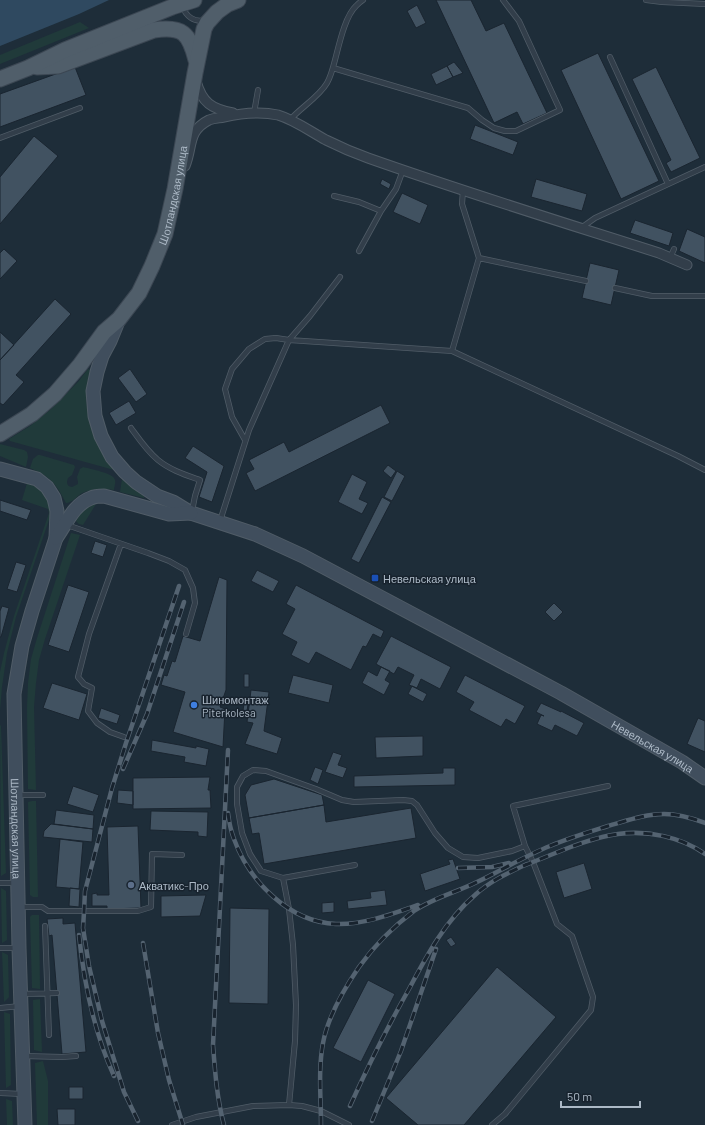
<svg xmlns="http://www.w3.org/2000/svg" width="705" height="1125" font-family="Barlow,sans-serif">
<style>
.green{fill:#203a3a}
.water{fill:#2f4960}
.building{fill:#415261;stroke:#1a2530}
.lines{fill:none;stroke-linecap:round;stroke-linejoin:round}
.lane-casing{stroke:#505c67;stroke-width:6}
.street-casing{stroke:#505c67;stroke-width:11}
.secondary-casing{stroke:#505c67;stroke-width:15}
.primary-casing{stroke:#3c4753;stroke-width:17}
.lane{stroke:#323e4a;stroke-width:4.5}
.street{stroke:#323e4a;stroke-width:9}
.secondary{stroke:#404e5d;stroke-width:13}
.primary{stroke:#505e6a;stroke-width:15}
.rail-casing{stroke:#546371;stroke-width:4.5}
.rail{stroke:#18232e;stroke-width:3;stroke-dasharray:9;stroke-linecap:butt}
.transit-dot{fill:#1a4fb4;stroke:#18232e;stroke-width:1.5}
.shop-dot{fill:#3f7fe0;stroke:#18232e;stroke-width:1.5}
.service-dot{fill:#5c6f8a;stroke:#18232e;stroke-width:1.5}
.labels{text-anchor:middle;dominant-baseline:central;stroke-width:3;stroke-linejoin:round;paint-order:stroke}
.street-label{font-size:11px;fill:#acb9c6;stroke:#18232e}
.poi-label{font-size:11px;fill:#acb9c6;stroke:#18232e;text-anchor:start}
</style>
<rect width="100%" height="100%" fill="#1e2d39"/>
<path class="green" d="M80 22 89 28 0 64V55Z
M88 369 90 370C89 376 87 382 87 389 84 418 96 446 114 469V470L10 441 9 439 30 426 50 410 78 382Z
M0 444 24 450 27 452 28 457 26 467 0 456Z
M38 455H40L74 465 75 467 72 475 68 478C66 483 67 486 72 487L78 484V482L77 477 80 469 83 467C90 469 114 473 115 480 116 483 114 487 114 490 103 488 92 489 82 493 77 496 72 503 66 503 63 498 61 493 58 489 51 478 42 473 30 468L33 459Z
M122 479 144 496V498L120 492Z
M27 483C42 487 52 501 50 517L16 617 7 653 2 687 0 711V672L4 653 14 616 49 513 48 509 22 500Z
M96 504 83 525 79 524 76 521C81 511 86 507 96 504Z
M71 533 80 535 45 639 39 660 36 683 34 707 36 790 28 789 27 708 28 683 31 659 37 638Z
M0 725 1 726 6 873 1 876Z
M32 801H36L38 897H33L30 895 28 802Z
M1 888 6 891 7 940 2 943Z
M32 915H39L40 989 32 988 30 917Z
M2 952 8 955 9 997 4 1002Z
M40 999 42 1051V1052L34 1050 33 1000Z
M4 1012 10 1014 11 1085 6 1088Z
M43 1061 48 1081V1125H37L35 1063Z
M6 1099 12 1101 13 1125H7Z"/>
<path class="water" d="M0 0H109L79 14 0 46Z"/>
<path class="building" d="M436 0H471L486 31 504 23 547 113 523 124 517 112 494 123Z
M417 5 426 23 416 28 407 11Z
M598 53 659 181 621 199 561 70Z
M454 62 463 73 453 77 447 66Z
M447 66 453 77 436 85 431 74Z
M75 67 86 95 0 127V94Z
M656 67 700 158 671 172 666 163 671 160 632 79Z
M475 125 518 142 513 155 470 139Z
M34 136 58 156 0 224V177Z
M382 179 391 184 389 189 380 184Z
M536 179 587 194 582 211 531 197Z
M402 193 428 205 420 224 393 212Z
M635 220 673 233 669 246 630 233Z
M687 229 705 237V263L679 251Z
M4 249 17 261 0 279V253Z
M590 263 619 270 611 305 582 298Z
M55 299 71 314 16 375 24 382 3 405 0 403V360Z
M0 332 14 345 0 360Z
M130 369 147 394 136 402 118 378Z
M129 401 136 413 116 425 109 413Z
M381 405 390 423 255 491 246 473 254 469 249 460 284 442 289 452Z
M193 446 224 466 212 502 199 497 207 472 185 458Z
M388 465 396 471 391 478 383 471Z
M397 471 405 476 392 501 384 497Z
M352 474 367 482 359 499 368 503 362 514 338 502Z
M382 497 391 502 359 563 351 559Z
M0 500 31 510 27 520 0 511Z
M95 541 107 545 103 557 91 553Z
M16 562 26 565 17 592 7 589Z
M257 570 279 581 273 592 251 581Z
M219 577 227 580 226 690 220 707 225 709 223 747 173 732 185 692 161 685 164 675 167 676 172 661 175 662 183 636 200 641Z
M68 585 89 592 69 652 48 645Z
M296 585 384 631 381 638 373 634 366 647 363 646 351 670 316 652 309 664 291 655 297 642 282 634 295 609 286 604Z
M554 603 563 612 554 621 545 612Z
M2 606 9 608 1 637H0V611Z
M391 636 451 667 440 689 421 679 417 688 409 685 414 675 398 667 394 674 376 664Z
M381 667 390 671 385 680 390 683 384 695 362 683 368 671 377 676Z
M244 674H249V687H244Z
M293 675 333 685 329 703 288 693Z
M465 675 525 706 515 724 506 719 501 727 469 710 474 702 456 692Z
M52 683 87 694 79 720 43 708Z
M412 686 427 694 423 702 408 694Z
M251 690 269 692 264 731 282 738 277 754 245 744 253 723 247 722Z
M245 698H249L247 711 243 710Z
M541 703 561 712V711L584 723 577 736 555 725 552 731 537 724 541 715 544 716 536 712Z
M101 708 120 715 117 724 98 718Z
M698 718 705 721V752L687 744Z
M423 736V756L376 758 375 737Z
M152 740 196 748V746L209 749 206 766 184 762 185 757 151 751Z
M333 752 342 755 338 765 347 768 343 778 325 772Z
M315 767 323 770 318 784 310 780Z
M443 768H455V785L354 787V776L443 773Z
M210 777 208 790H210L211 808 133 809V778Z
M274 779 322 795 324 805 249 818 245 795 251 785Z
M73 786 99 795 93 812 67 804Z
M118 790 133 791V805L117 803Z
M324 805 326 822 411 808 416 838 264 864 259 833 252 834 249 818Z
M56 810 94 815 93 829 54 824Z
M151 811 208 812 207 837 198 836V832L150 830Z
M51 824 93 829 92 842 43 837 44 831Z
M138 826 141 908 107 909V906H92V894L97 893V895H109L107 827Z
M60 839 83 842 79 889 56 887Z
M453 859 460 879 425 891 420 874 450 864 448 860Z
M584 863 592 889 564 898 556 872Z
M70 888 80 889 79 907 69 906Z
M385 890 387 905 348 909 347 901 371 898 370 892Z
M206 895 200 916 161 917V896Z
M334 902V912L322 913V903Z
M230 908 269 909 268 1004 229 1003Z
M63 918V924L75 923 86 1052 62 1054 52 935 49 936 47 919Z
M451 937 456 944 451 947 446 940Z
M497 967 556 1017 464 1125H418L386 1098Z
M368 980 395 994 361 1062 333 1048Z
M69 1087H83V1099H69Z
M57 1109H75V1125H58Z"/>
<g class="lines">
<defs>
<path id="lane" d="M646 0 662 2 705 4
M182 6C186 16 194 23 205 20
M610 57 668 184
M333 68 468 108 482 120 494 128 505 131H516L560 110 519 21 503 0
M254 113 258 90
M290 120C300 108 319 97 327 83 331 76 333 68 335 60 339 45 345 16 356 6 358 4 360 2 363 0
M0 138 80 108
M463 190 462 204 479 258 586 281
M334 196 359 202 381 211
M581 228 595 218 705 167
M359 251 381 211 396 189 403 170
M670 258 674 249
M615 288 652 296H705
M452 351 678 456 705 470
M131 428C139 439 147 451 158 460 170 470 186 475 200 480L195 496 192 511
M245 440 232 417 225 389 232 369 249 349 265 339 276 338 289 340 452 351 479 258
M220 521 249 430 289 340 310 316 340 277
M67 525 148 553 169 561 185 570 193 588 195 603 186 634
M121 544 89 634 78 677 84 684 92 688 88 711 97 723 110 732 124 737
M17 795H43
M525 846 513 806 608 786
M355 865 283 878 261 871 250 854 242 833 237 804V787L243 776 253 770 266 771 316 789 342 800 354 802 403 800 412 801 417 805 435 833 448 848 463 857 478 858 512 851 525 846 533 862 557 924 572 936 593 997 591 1010 505 1114 492 1125
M283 878 289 909 293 945 296 1005 295 1041 289 1105
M0 883H16
M19 907H42L48 911H138L151 907 152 854 182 855
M45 926 49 1035
M0 948H17
M22 994 57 993
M0 1008 20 1006
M24 1056 62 1057 76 1056
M0 1093 22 1094
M172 1125 196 1117 253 1106 289 1105 302 1106 321 1111 349 1125"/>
<path id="street" d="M196 81C202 103 212 109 233 113
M185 166C193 147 187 131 209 120 214 118 219 118 224 117 242 113 260 111 278 115 295 120 311 132 326 140 340 147 354 153 368 158 464 192 562 222 659 253L687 265"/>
<g id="secondary">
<path id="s1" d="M119 319 110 341 102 356 97 372 93 391 95 416 101 436 112 457 125 472 136 482 157 496 173 502 191 513 255 534 303 556 561 693 682 762 705 778"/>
<path id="s2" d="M0 469 37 479 47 487 54 498 57 511 56 538 32 611 22 646 14 694 19 948 25 1125"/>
<path d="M56 538C66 524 74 504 91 498 95 496 100 496 104 496L169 514 191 513"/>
</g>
<g id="primary">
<path d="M37 67 58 66 154 30C183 26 189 33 196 60"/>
<path d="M0 79 28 68 65 50 172 7 194 0"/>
<path id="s3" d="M0 434 32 414 55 394 80 365 104 332 119 319 139 293 152 266 165 234 175 189 195 73 204 29 207 23 217 12 228 4 238 0"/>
</g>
</defs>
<use href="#lane" class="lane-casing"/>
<use href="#street" class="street-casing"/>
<use href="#secondary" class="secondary-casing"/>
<use href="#primary" class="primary-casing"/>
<use href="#lane" class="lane"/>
<use href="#street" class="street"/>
<use href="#secondary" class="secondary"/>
<use href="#primary" class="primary"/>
<defs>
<path id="rail" d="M123 769 147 714 184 602
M228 813C229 822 231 831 234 839 249 881 289 922 336 924 363 925 392 914 418 905
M523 866C538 860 553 854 568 848 584 842 601 836 618 834 648 830 681 837 705 854
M458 868 492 867 509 863
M79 935C84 984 94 1032 114 1076
M143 943 158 1033 169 1080 183 1125
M350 1106C368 1066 387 1028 409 989 427 955 445 921 475 895 490 881 508 873 527 864
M138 1121 124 1092 102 1021 89 966 83 928 84 912 85 891 112 788 126 743 179 586
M372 1121 401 1051 436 949
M224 1125C217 1099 215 1072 213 1045L228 750
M321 1125C321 1098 318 1070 323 1043 328 1016 344 989 359 967 374 946 394 926 414 911 433 898 457 892 477 882 502 870 525 856 550 846 569 838 589 832 608 826 626 821 645 814 664 814 678 814 692 818 705 823"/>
</defs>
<use href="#rail" class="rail-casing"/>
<use href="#rail" class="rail"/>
</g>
<rect class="transit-dot" x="371" y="574" width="8" height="8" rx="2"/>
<circle class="shop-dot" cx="194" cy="705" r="4"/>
<circle class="service-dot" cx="131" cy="885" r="4"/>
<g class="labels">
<g class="street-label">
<text stroke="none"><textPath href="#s3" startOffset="304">Шотландская улица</textPath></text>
<text stroke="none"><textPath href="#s1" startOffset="763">Невельская улица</textPath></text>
<text stroke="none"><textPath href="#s2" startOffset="401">Шотландская улица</textPath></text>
</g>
<g class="poi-label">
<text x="383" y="578">Невельская улица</text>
<text x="202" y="699">Шиномонтаж<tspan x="202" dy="13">Piterkolesa</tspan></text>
<text x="139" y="885">Акватикс-Про</text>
</g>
</g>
<path d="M561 1101v6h79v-6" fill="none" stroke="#acb9c6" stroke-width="2"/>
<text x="567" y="1101" font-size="12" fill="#acb9c6" stroke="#18232e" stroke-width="3" paint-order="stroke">50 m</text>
</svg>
